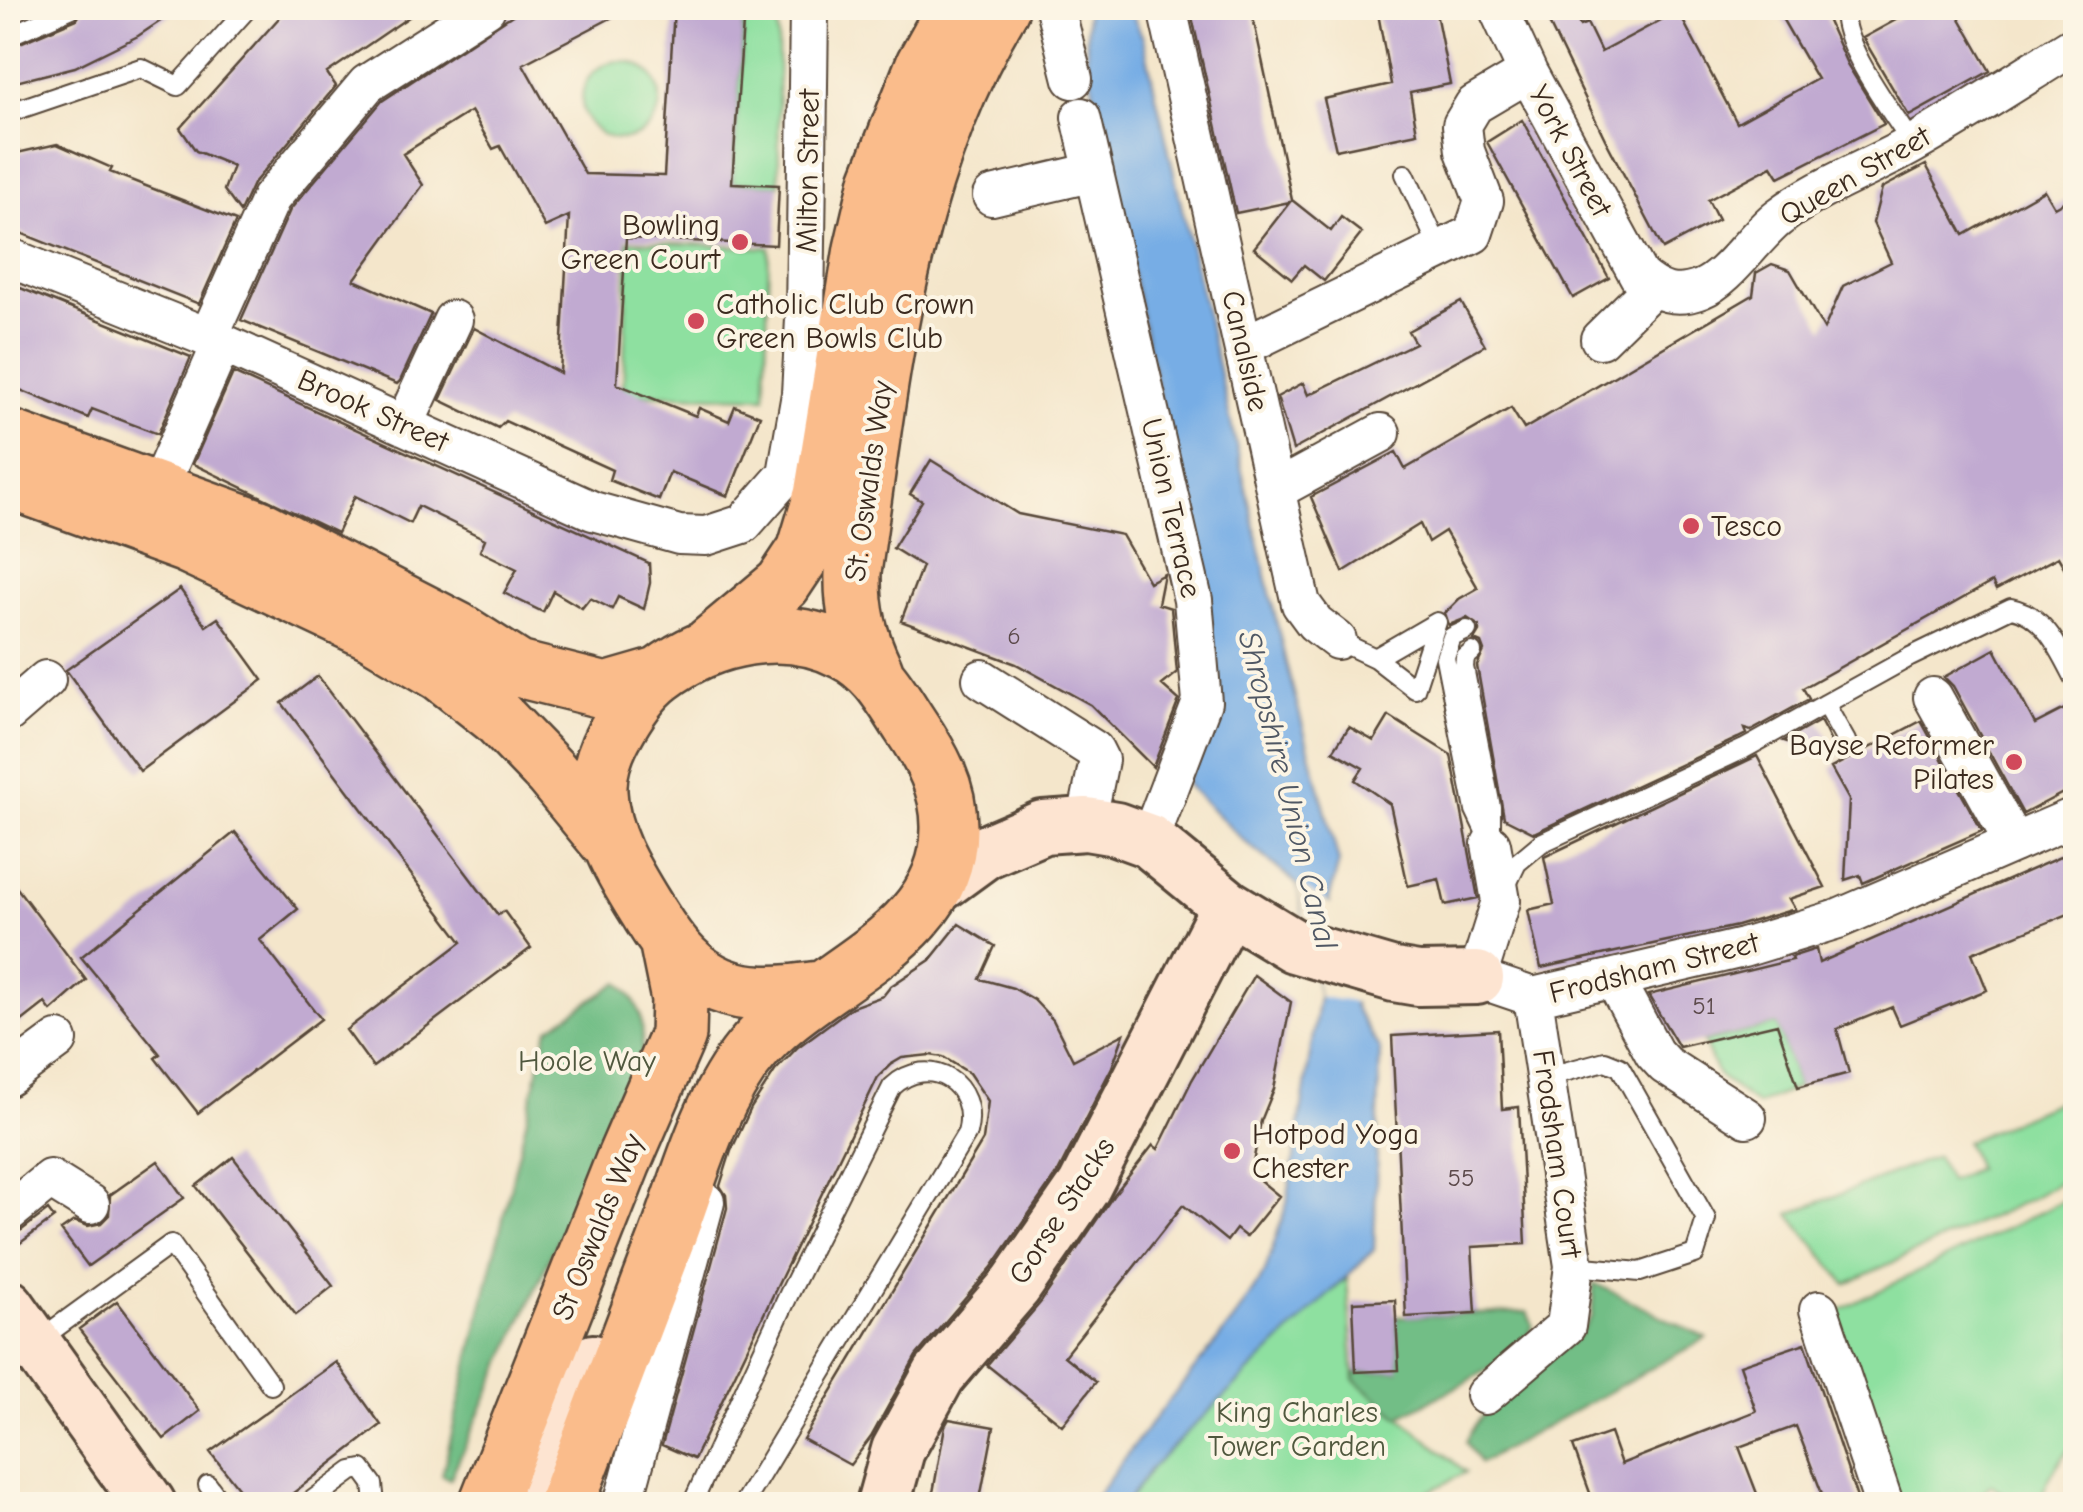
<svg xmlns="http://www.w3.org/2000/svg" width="2083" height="1512" font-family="'Comic Neue',sans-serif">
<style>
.green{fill:#8ee0a0;stroke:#64855f;stroke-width:2.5}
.forest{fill:#72be86;stroke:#567452;stroke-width:2.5}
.water{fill:#77ade5;stroke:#596c82;stroke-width:2.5}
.pier{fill:#f4e6cb}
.building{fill:#c1aad1}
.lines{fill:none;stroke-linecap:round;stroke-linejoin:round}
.lane-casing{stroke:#574638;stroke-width:22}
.street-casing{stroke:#574638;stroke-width:42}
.secondary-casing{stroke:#574638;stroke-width:58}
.highway-casing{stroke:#574638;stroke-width:60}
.lane{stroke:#fff;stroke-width:18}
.street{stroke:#fff;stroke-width:38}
.secondary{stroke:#fde4d1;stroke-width:52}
.highway{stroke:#fabc8b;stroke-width:55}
.poi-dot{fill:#d1495b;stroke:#fcf5e5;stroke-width:4}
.labels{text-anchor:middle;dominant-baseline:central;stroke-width:8;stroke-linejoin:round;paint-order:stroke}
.number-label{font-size:25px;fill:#5c4a4b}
.street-label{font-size:30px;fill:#3b2a1e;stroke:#fcf5e5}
.poi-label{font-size:30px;fill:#3b2a1e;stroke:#fcf5e5;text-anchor:start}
.park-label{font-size:30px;fill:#50583e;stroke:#fcf5e5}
.water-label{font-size:32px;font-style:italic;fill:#505864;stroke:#fcf5e5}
</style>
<rect width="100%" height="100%" fill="#fcf5e5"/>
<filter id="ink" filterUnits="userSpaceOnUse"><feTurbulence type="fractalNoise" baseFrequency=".01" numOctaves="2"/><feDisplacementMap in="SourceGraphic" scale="20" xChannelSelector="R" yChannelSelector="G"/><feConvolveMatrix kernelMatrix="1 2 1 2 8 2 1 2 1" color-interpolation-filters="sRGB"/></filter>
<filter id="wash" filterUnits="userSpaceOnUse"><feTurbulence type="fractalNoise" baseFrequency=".0048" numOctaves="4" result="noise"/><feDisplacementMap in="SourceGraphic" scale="40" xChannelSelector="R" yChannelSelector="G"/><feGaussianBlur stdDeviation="2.25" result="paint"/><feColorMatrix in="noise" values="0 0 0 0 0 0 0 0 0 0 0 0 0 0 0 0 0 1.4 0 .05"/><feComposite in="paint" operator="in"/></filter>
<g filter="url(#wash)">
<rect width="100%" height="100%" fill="#f4e6cb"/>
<path class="green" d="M778 16 779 185 732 183 744 17Z
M582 100a39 39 0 1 1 78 0a39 39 0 1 1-78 0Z
M628 241 769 248 765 397 623 394Z
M1777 1024 1798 1087 1757 1105 1718 1075 1704 1042Z
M2075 1094V1173L2030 1199 1846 1284 1789 1214 1937 1156 1949 1181 1977 1168 1966 1142Z
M2075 1195V1445C2056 1461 2047 1482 2038 1504H2014L1991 1484 1973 1504H1899L1834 1313Z
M1347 1278 1354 1379 1466 1472 1406 1504H1126L1151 1468 1301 1318Z"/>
<path class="forest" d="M619 982C643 1007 644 1019 642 1053L450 1479 442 1475 548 1029Z
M1594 1283 1706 1338 1480 1463 1466 1442 1475 1425 1500 1395 1578 1337 1592 1316Z
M1527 1312 1533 1326C1515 1364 1437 1396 1399 1417L1354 1379 1356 1372 1398 1370 1396 1317Z"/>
<path class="water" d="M1086 8H1129L1143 38 1286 663 1339 862 1329 900 1355 1008 1380 1050 1374 1250 1151 1468 1126 1504H1091L1144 1432 1234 1320 1265 1272 1287 1203 1319 997 1297 884 1243 840 1186 784 1219 676 1087 61Z"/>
<path class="pier" d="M1297 884 1336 907 1359 1003 1319 997Z"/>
<g id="blocks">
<path class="building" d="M84 8H180L138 36 75 67 8 84V48L77 19Z
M288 8H422L327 73 336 86 253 184 240 212 224 190 233 166 196 151 180 128Z
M523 8H630L523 64 585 174 664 176 674 8H744L732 183 779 185 776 245 626 238 617 384 696 416 699 408 729 421 735 406 760 416 728 496 670 472 659 500 609 480 612 470 505 421 498 428 440 400 474 328 560 373 569 216 545 227 500 146 493 149 471 111 403 154 423 185 354 280 431 314 400 381 397 384 241 320 290 210 382 101Z
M1190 8H1251L1292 200 1331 231 1341 217 1362 233 1324 281 1304 265 1292 279 1254 248 1290 202 1236 213Z
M1377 8H1435L1450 84 1410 92 1417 133 1336 150 1324 99 1391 84Z
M1560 8H1571L1580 26 1587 23 1601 52 1678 11 1737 123 1817 79 1776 8H1822L1847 64 1884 124 1779 177 1772 166 1708 200 1718 220 1663 249 1605 139 1545 15Z
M1898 8H1954L1990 71 1909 116 1863 38 1903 16Z
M1522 120 1609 278 1573 298 1487 142Z
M57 144 112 168 110 172 236 221 199 304 8 228V155Z
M1926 165 1964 235 2044 190 2054 207 2076 195V587L2058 557 1996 590 1992 582 1803 688 1809 699 1751 731 1744 729 1746 734 1738 738 1534 833 1504 818 1477 666 1484 651 1481 643 1474 640 1479 632V626L1467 618 1449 625 1445 613 1459 599 1478 588 1445 531 1428 542 1420 524 1343 572 1311 497 1396 452 1405 469 1511 408 1524 429 1753 295 1756 273 1772 264 1790 270 1824 329 1843 286 1891 262 1873 223 1882 188Z
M8 283 191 357 158 434 92 409 88 418 8 385Z
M1461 302 1485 345 1293 450 1277 397 1303 383 1308 395 1415 343 1408 331Z
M233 373 649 563 650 583 644 609 618 597 612 609 590 598 582 608 553 591 543 612 504 593 517 569 480 551 485 539 418 506 410 523 355 496 337 533 193 464Z
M931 460 1018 514 1122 535 1149 582 1164 574 1158 604 1171 608 1177 673 1162 685 1179 700 1153 767 1091 705 1016 664 901 621 922 566 893 548 922 501 910 494Z
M180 589 206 626 218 618 263 680 140 771 66 670Z
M1995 649 2035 724 2076 703V786L2023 814 1953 686 1944 677Z
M318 676 498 915 504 911 531 948 373 1067 346 1030 462 942 282 703Z
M1389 716 1451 755 1478 898 1445 905 1439 879 1408 886 1390 804 1355 780 1363 768 1333 751 1349 727 1374 741Z
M1820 721 1826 732 1839 759 1784 741Z
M1921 721 1982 831 1863 883 1860 875 1845 880 1849 800 1831 768Z
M1757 756 1825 887 1789 899 1795 909 1737 926 1541 968 1528 910 1554 904 1544 857Z
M235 832 298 909 260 940 321 1019 198 1113 155 1058 160 1054 81 957Z
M2076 850V911L1972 953 1987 990 1900 1025 1892 1007 1837 1029 1849 1073 1798 1087 1777 1024 1679 1047 1648 995 1792 960 1791 957 1816 949 1819 963Z
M8 876 86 980 51 1011 45 1003 8 1032Z
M959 924 995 946 980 979 1013 988 1034 1000 1053 1020 1073 1060 1124 1034 1112 1067 1058 1172 992 1267 916 1356 871 1437 850 1465 803 1439 983 1140 988 1101 969 1073 943 1057 930 1055 902 1058 890 1065 878 1077 694 1459 662 1445 727 1208 726 1195 720 1186 731 1151 751 1108 775 1071 798 1047 852 1007 883 996 891 986 930 960Z
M1254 975 1291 1002 1274 1089 1261 1121 1251 1173 1279 1196 1246 1237 1236 1229 1227 1241 1183 1205 1064 1356 1096 1382 1062 1425 987 1365 1041 1302 1113 1196 1153 1145 1158 1149 1192 1080Z
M1498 1030 1502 1109 1519 1107 1526 1244 1472 1247 1476 1313 1406 1317 1392 1036Z
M233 1157 333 1286 296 1315 196 1186Z
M158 1161 184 1198 88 1266 61 1230 74 1221 88 1226 101 1223 109 1215 110 1195Z
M48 1210 54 1218 8 1252V1235L22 1230Z
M1395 1300 1399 1370 1356 1372 1353 1302Z
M117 1301 200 1411 164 1439 79 1329Z
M1805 1343 1859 1504H1826L1796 1426 1739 1447 1761 1504H1594L1573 1446 1610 1433 1621 1464 1756 1411 1740 1365Z
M336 1362 381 1425 279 1504H251L210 1452Z
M949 1419 994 1427 979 1504H931L945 1426Z"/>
</g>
</g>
<g filter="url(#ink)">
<use href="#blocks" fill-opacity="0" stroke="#574638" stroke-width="2.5"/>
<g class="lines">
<defs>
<path id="lane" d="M1845 8C1838 42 1894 114 1912 144
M8 36 72 8
M8 113 141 68 178 86 248 8
M1405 174 1441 252
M1467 630 1452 637 1445 658 1475 810 1491 844
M1337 640 1375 658 1415 689 1437 622 1375 658
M1472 652 1465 658 1464 667 1491 807V836
M1825 704 1846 741
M1506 886 1517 863 1541 843 1744 749 1910 657 2011 608C2045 614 2061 652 2076 681
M1546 1077 1605 1061 1620 1067 1706 1219 1695 1254 1640 1272 1574 1266
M39 1340 171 1244 271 1385
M208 1485 222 1504
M307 1504 352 1471 362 1469 373 1484 375 1504
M692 1504 789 1294 892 1087C929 1052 980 1084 967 1133L743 1504"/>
<path id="street" d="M1055 8 1073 79
M1167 8 1301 604 1315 623 1337 640
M1498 8 1528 73 1639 276C1658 293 1676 299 1701 289 1728 279 1754 236 1779 217 1819 186 1869 169 1913 144 1968 113 2021 78 2076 44
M1081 117 1193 600 1202 702 1149 841
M992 196 1094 172
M8 257 222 343 593 511 679 535 706 536 743 524 787 474 801 394 805 319 809 8
M208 338 271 198 367 84 486 8
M1600 339 1652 288
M1243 346 1473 234 1484 201 1465 151 1462 125 1474 105 1528 73
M404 425 453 320
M158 489 222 343
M1276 490 1381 433
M982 679 1094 750 1099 760 1086 824
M1933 697 2014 843
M8 713 46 680
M1491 844 1501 901 1477 978 1533 997 1743 948 1838 919 2076 816
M1614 979 1654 1053 1665 1065 1747 1118
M8 1077 58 1040
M8 1213 50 1179 90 1204
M1819 1310 1884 1504
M1485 1395 1566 1326 1574 1266 1533 997
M623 1504 705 1202"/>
<path id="secondary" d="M937 887 985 852 1043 827 1086 824 1116 829 1149 841 1228 906 1294 946 1394 975 1418 979 1477 978
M8 1306 149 1504
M537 1504 593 1361
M883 1504 898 1450 939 1375 1016 1285 1084 1187 1228 906"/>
<path id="highway" d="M8 437 257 527 457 630 518 669 606 691 658 676
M8 480 187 545 372 632 441 673 497 717 551 773 608 842
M710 645 783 584 805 551 822 495 862 249 878 181 924 64 955 8
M875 671C859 638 852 609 853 572 882 375 897 183 1001 8
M487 1504 623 1162 678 1035 679 999 668 945
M566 1504C600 1415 634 1325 668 1235 691 1174 709 1102 751 1051 813 974 951 941 949 826 949 787 931 756 910 725 891 696 876 667 843 651 785 621 711 636 660 675 641 689 625 715 614 735 605 752 598 772 599 792 601 838 626 876 650 915 696 990 735 1002 820 989"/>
</defs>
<use href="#lane" class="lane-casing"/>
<use href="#street" class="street-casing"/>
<use href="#secondary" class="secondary-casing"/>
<use href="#highway" class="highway-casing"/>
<use href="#lane" class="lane"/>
<use href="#street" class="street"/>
<use href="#secondary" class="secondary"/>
<use href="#highway" class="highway"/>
</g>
</g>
<g class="poi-dot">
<circle cx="740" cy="242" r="10"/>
<circle cx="696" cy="321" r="10"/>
<circle cx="1691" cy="526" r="10"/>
<circle cx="2014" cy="762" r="10"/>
<circle cx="1232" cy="1151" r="10"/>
</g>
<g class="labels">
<g class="number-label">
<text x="1014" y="635">6</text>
<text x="1704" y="1005">51</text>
<text x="1461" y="1177">55</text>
</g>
<g class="street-label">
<text transform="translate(1570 151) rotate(62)">York Street</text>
<text transform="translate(808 171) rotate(-89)">Milton Street</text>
<text transform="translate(1855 176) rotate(-30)">Queen Street</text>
<text transform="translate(1245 351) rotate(77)">Canalside</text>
<text transform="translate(373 411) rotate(24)">Brook Street</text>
<text transform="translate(869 481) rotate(-82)">St. Oswalds Way</text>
<text transform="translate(1171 508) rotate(77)">Union Terrace</text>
<text transform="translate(1654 968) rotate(-14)">Frodsham Street</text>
<text transform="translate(1557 1154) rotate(82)">Frodsham Court</text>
<text transform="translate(1062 1211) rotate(-57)">Gorse Stacks</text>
<text transform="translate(598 1227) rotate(-68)">St Oswalds Way</text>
</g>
<g class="poi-label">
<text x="720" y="225" text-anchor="end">Bowling<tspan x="720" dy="34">Green Court</tspan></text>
<text x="716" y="304">Catholic Club Crown<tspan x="716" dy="34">Green Bowls Club</tspan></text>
<text x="1711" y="526">Tesco</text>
<text x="1994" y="745" text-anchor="end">Bayse Reformer<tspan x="1994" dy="34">Pilates</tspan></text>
<text x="1252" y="1134">Hotpod Yoga<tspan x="1252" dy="34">Chester</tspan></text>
</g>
<g class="park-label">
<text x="587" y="1061">Hoole Way</text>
<text x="1297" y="1412">King Charles<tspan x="1297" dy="34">Tower Garden</tspan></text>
</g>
<g class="water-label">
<text transform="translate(1288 790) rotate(76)">Shropshire Union Canal</text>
</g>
</g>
<rect width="2083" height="1512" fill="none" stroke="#fcf5e5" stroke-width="40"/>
</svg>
